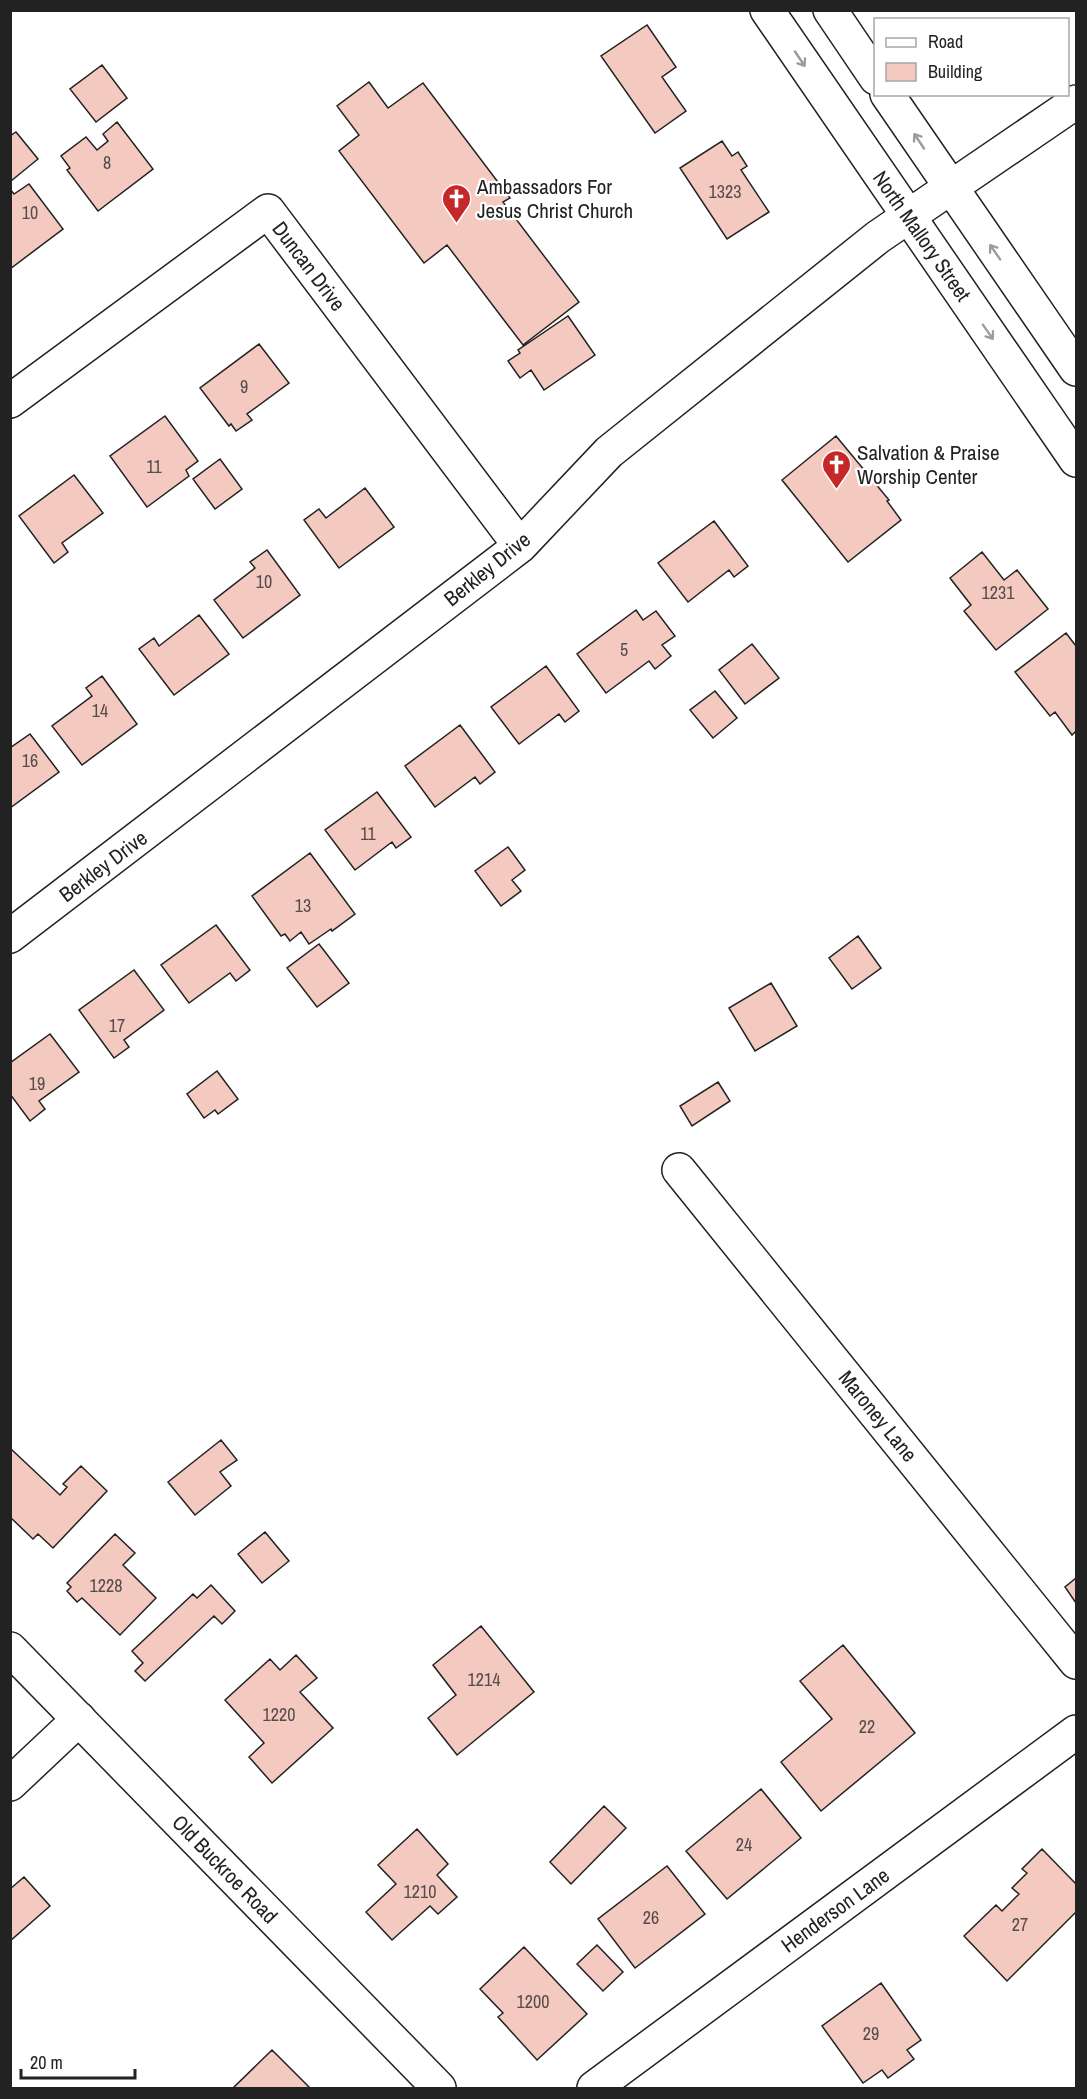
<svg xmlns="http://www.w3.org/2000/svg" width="1087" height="2099" font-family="'Archivo Narrow',sans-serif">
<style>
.building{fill:#f3c9c0;stroke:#222;stroke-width:1.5}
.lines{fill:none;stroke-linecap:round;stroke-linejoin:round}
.street-casing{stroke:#222;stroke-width:36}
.secondary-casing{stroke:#222;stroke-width:36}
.street{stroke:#fff;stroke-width:33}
.secondary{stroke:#fff;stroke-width:33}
.oneway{stroke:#9c9c9c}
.labels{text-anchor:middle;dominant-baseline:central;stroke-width:4.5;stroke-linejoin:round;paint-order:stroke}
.number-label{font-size:18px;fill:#564c4a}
.poi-label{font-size:21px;fill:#222;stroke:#fff;text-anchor:start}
.street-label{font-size:21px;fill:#222;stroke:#fff}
</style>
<rect width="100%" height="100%" fill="#fff"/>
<path class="building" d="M647 25 676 67 662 77 686 111 655 133 601 56Z
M102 65 127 98 96 122 70 89Z
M369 82 388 108 423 83 510 198 503 202 579 302 523 345 447 245 424 263 339 151 359 135 337 106Z
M117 122 153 169 98 211 67 170 70 168 61 156 86 137 97 150 108 141 103 134Z
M16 132 38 159 11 181 10 136Z
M722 141 732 156 738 152 747 166 741 170 769 212 727 239 680 168Z
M29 184 63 229 10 269V189L14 194Z
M568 316 595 355 544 390 531 370 520 378 508 361 520 353 518 350Z
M259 344 289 383 247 414 252 420 236 431 231 424 229 426 200 388Z
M165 416 198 461 186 470 189 476 147 507 110 456Z
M836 436 889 500 887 501 901 520 848 562 782 480Z
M220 459 242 489 215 509 193 479Z
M74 475 103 513 62 543 68 552 54 563 19 516Z
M365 488 394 527 339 568 304 520 319 509 326 518Z
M714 521 748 566 734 577 729 570 688 602 658 563Z
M267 550 300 595 243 638 214 600 255 568 250 562Z
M982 552 1004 580 1017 570 1048 609 996 650 964 611 971 605 950 578Z
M636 610 643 620 656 611 675 636 662 645 671 656 655 669 649 661 606 693 577 654Z
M199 615 229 654 174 695 139 649 154 638 159 646Z
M1066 633 1076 646V731L1072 735 1055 712 1050 716 1015 672Z
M752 644 779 678 745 704 719 670Z
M546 666 579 711 565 722 559 714 519 744 491 707Z
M102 676 137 724 82 765 52 726 92 696 86 688Z
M715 691 737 718 713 738 690 710Z
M460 725 495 772 480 784 475 777 435 807 405 766Z
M30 734 59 772 10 808V748Z
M377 792 411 837 396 848 392 842 355 870 325 830Z
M508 847 525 870 512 880 521 891 501 906 475 871Z
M310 853 355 914 332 931 331 929 309 944 301 932 290 941 285 934 281 936 252 896Z
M216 925 250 970 236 981 230 973 189 1003 161 965Z
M858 936 881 968 852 989 829 958Z
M319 944 349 983 317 1007 287 968Z
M134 970 164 1010 124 1040 129 1047 114 1058 79 1010Z
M771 983 797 1026 755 1051 729 1008Z
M50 1034 79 1072 39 1101 45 1109 30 1121 10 1094V1063Z
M217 1071 238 1099 218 1114 215 1110 204 1118 187 1094Z
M718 1082 730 1101 692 1126 680 1106Z
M221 1440 237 1460 220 1472 231 1486 195 1515 168 1482Z
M11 1449 60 1495 67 1487 63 1484 81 1466 107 1491 53 1548 38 1534 33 1539 10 1517Z
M265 1532 289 1561 262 1583 238 1554Z
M115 1534 135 1553 123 1565 156 1598 120 1635 82 1598 77 1602 67 1591 71 1587 67 1583Z
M1076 1578V1603L1065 1587Z
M211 1585 235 1611 222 1624 214 1616 145 1681 135 1671 143 1663 132 1651 193 1594 197 1598Z
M481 1626 534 1692 457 1755 428 1718 456 1695 433 1665Z
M843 1645 915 1733 821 1811 781 1762 832 1719 800 1681Z
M296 1655 317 1678 300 1692 333 1728 272 1783 249 1757 264 1743 225 1700 270 1659 280 1670Z
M761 1789 801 1838 727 1899 686 1851Z
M604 1806 626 1828 571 1884 550 1862Z
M417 1829 448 1864 437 1875 457 1897 438 1914 430 1906 392 1940 366 1912 396 1884 378 1865Z
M1042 1849 1076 1884V1912L1007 1981 964 1936 996 1905 1002 1911 1019 1894 1012 1888 1027 1873 1022 1869Z
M667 1866 705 1914 635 1968 598 1919Z
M24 1877 50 1906 10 1941V1889Z
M597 1945 623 1972 603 1991 577 1964Z
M524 1947 587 2014 537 2060 498 2017 503 2013 480 1989Z
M881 1983 921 2040 907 2050 914 2059 888 2078 882 2070 863 2083 822 2026Z
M272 2050 310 2088H233Z"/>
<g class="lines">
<defs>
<path id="street" d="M10 401 268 211 520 546
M10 936 520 546 609 452 878 237 1076 102
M679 1170 1076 1662
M10 1784 79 1719
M594 2088 1076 1732"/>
<path id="secondary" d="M767 10 1076 460
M830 10 876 78
M887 94 1076 369
M10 1649 439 2088"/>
</defs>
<use href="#street" class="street-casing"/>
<use href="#secondary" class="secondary-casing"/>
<use href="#street" class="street"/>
<use href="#secondary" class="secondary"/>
</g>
<defs><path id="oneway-shaft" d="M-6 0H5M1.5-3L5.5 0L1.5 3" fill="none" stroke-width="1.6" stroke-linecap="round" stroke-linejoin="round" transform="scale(1.5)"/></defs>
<g class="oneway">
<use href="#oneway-shaft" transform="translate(800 59) rotate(56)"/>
<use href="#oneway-shaft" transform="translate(919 141) rotate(-124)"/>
<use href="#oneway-shaft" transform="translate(995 252) rotate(-125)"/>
<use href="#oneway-shaft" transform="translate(988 332) rotate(55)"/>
</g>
<defs>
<symbol id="church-pin" viewBox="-11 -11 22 30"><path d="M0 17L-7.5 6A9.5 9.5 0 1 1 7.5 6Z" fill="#c62828" stroke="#fff"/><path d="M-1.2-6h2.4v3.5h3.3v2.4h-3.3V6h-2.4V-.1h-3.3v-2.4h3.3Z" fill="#fff"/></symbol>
</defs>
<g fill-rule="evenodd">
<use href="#church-pin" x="440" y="182" width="33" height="45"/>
<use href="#church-pin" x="820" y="448" width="33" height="45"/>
</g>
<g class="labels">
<g class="number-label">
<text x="107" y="162">8</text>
<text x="725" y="191">1323</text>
<text x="30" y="212">10</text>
<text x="244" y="386">9</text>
<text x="154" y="466">11</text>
<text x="264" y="581">10</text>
<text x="998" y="592">1231</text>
<text x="624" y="649">5</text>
<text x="100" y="710">14</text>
<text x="30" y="760">16</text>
<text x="368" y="833">11</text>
<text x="303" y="905">13</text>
<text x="117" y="1025">17</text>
<text x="37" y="1083">19</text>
<text x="106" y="1585">1228</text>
<text x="484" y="1679">1214</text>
<text x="279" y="1714">1220</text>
<text x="867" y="1726">22</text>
<text x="744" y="1844">24</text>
<text x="420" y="1891">1210</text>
<text x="651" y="1917">26</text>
<text x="1020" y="1924">27</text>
<text x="533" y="2001">1200</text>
<text x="871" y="2033">29</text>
</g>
<g class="poi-label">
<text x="477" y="186">Ambassadors For<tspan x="477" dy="24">Jesus Christ Church</tspan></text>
<text x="857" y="452">Salvation &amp; Praise<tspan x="857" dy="24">Worship Center</tspan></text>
</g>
<g class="street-label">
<text transform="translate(922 236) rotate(55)">North Mallory Street</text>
<text transform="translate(309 266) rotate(53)">Duncan Drive</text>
<text transform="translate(487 569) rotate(-39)">Berkley Drive</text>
<text transform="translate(103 866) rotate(-37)">Berkley Drive</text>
<text transform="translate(878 1416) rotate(51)">Maroney Lane</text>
<text transform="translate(225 1869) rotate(46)">Old Buckroe Road</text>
<text transform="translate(835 1910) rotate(-36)">Henderson Lane</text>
</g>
</g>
<rect width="1087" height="2099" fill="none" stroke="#222222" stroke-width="24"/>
<rect x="874" y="18" width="195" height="78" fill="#ffffff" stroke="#a7a7a7" stroke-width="1.5"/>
<rect x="886" y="38" width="30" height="9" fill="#ffffff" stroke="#a7a7a7" stroke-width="1.5"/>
<text x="928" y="48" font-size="18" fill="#222222">Road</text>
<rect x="886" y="63" width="30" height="18" fill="#f3c9c0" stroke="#a7a7a7" stroke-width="1.5"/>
<text x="928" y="78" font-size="18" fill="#222222">Building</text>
<path d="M21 2069v9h114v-9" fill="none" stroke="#222222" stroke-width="3"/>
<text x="30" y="2069" font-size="18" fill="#222222" stroke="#ffffff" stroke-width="4.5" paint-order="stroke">20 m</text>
</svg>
